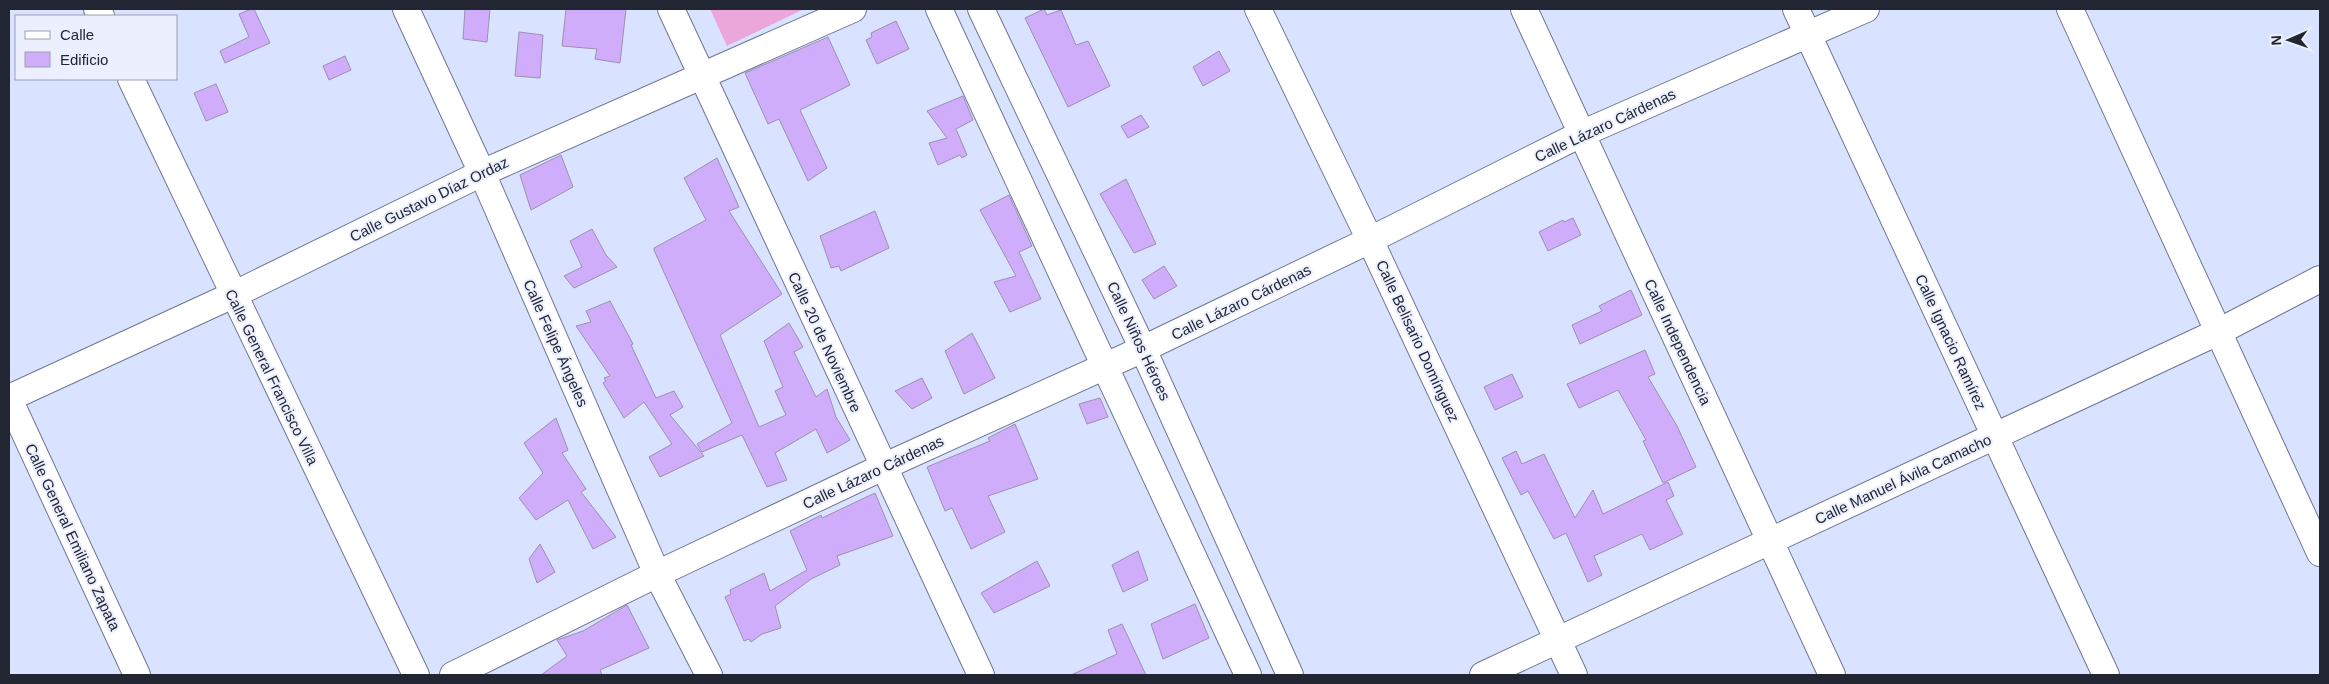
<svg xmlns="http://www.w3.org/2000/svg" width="2329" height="684" font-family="Helvetica,sans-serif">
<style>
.green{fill:#eca7da}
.building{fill:#cfadfa;stroke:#9d90b0}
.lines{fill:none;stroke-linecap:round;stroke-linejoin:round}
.minor-casing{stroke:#6e7796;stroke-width:28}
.minor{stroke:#fff;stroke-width:26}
.labels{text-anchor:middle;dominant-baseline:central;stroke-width:4;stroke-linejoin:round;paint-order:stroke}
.street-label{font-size:15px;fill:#222633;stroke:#ebeffe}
</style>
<rect width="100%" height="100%" fill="#d9e2fe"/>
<path class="green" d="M710 9H804L727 46Z"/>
<path class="building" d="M251 9H254L270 43 225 63 220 51 249 37 239 14Z
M465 9H490L487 42 463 39Z
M566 9H626L620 63 595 59 597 49 562 46Z
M1044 9 1047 15 1061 10 1076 45 1088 41 1110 86 1068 107 1025 18Z
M896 21 909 49 877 64 866 40 872 37 871 33Z
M519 32 543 35 540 78 515 76Z
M828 37 850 85 800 110 827 168 808 181 779 119 768 124 745 73Z
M1219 51 1230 71 1203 86 1193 67Z
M345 56 351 70 329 80 323 66Z
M216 84 228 112 206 121 194 93Z
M963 96 973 120 956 129 967 155 962 158 960 155 938 165 929 143 947 138 927 111Z
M1141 115 1149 127 1128 138 1121 126Z
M561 155 573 187 531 210 520 175Z
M717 158 739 207 729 211 782 294 720 335 759 427 786 415 775 391 783 387 764 341 789 323 803 347 794 352 816 397 827 389 836 417 850 440 827 453 816 429 775 453 787 480 767 487 742 435 702 452 697 444 732 423 654 250V248L706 220 684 178Z
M1126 179 1156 244 1134 253 1100 194Z
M1009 195 1032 246 1019 252 1041 299 1010 312 994 282 1016 276 980 210Z
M875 211 889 248 841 271 839 266 831 268 820 236Z
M1573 218 1581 235 1548 251 1539 232 1563 220 1564 222Z
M592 229 606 255 617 267 574 288 564 276 582 267 570 241Z
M1164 266 1177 286 1154 299 1142 280Z
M1631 290 1642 315 1580 344 1572 325 1602 311 1599 306Z
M610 301 633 344 631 345 656 398 674 391 683 407 670 415 704 456 660 477 649 457 672 444 644 402 624 418 603 383 606 381 604 378 610 376 576 326 591 322 586 311Z
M972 333 995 378 964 394 945 351Z
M1645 350 1655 374 1648 377 1677 426 1696 467 1663 483 1643 441 1646 440 1618 390 1579 408 1567 384Z
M1512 374 1523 397 1495 410 1484 387Z
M922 378 932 398 912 409 895 391Z
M1100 398 1108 417 1087 424 1079 404Z
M556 418 568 450 562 453 586 489 581 492 616 537 593 549 568 500 536 520 519 498 543 473 524 443Z
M1015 424 1038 479 988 496 1005 532 971 549 952 508 945 511 927 467 990 441 988 438Z
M1516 451 1522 464 1544 454 1575 518 1593 490 1603 514 1668 482 1674 496 1666 500 1683 534 1650 550 1642 534 1594 556 1602 575 1588 582 1566 533 1554 539 1528 491 1521 495 1502 458Z
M875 493 893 536 837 556 840 565 811 579 775 606 781 628 762 634 751 642 749 639 744 641 725 597 731 594 730 590 764 573 770 591 807 570 790 531 821 515 822 518Z
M540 544 555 572 537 583 529 559Z
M1138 551 1148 580 1123 592 1112 565Z
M1037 561 1050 586 994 613 981 593Z
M1195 604 1209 638 1163 659 1151 624Z
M627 605 649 648 600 670 602 675H541L567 656 557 640 583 631Z
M1122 624 1146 675H1071L1117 654 1108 630Z"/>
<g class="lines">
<defs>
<path id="minor" d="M97 9 101 16
M406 9 482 173 657 574 709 675
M671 9 981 675
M939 9 1248 675
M981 9 1143 349 1290 675
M1258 9 1370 240 1574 675
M1524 9 1832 675
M1796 9 2106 675
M2070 9 2320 553
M131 79 416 675
M9 398 233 295 482 173 853 9
M9 399 137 675
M453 675 657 574 883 467 1143 349 1370 240 1581 134 1866 9
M1483 675 2220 331 2320 279"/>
</defs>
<use href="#minor" class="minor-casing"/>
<use href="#minor" class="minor"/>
</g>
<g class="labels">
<g class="street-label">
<text transform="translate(1605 125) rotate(-25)">Calle Lázaro Cárdenas</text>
<text transform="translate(429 199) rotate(-26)">Calle Gustavo Díaz Ordaz</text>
<text transform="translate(1241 302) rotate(-26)">Calle Lázaro Cárdenas</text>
<text transform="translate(1139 341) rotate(65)">Calle Niños Héroes</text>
<text transform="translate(1418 341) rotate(65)">Calle Belisario Domínguez</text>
<text transform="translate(825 342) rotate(65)">Calle 20 de Noviembre</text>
<text transform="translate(1678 342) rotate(65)">Calle Independencia</text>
<text transform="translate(1951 342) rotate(65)">Calle Ignacio Ramírez</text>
<text transform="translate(556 343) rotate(66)">Calle Felipe Ángeles</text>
<text transform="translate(272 377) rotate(64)">Calle General Francisco Villa</text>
<text transform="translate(873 472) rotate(-25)">Calle Lázaro Cárdenas</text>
<text transform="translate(1903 479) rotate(-25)">Calle Manuel Ávila Camacho</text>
<text transform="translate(73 537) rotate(65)">Calle General Emiliano Zapata</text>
</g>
</g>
<rect width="2329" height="684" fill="none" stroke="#222633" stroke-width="20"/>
<rect x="15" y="15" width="162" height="65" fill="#ebeffe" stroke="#9b9fad"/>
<rect x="25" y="31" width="25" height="8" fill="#ffffff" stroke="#9b9fad"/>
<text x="60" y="40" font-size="15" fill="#222633">Calle</text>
<rect x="25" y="52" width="25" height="15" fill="#cfadfa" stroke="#9b9fad"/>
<text x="60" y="65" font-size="15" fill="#222633">Edificio</text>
<g transform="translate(2289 40) rotate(268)" stroke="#ebeffe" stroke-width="4" paint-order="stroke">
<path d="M0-4L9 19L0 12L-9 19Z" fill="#222633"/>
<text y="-8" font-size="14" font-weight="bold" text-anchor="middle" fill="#222633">N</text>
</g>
</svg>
